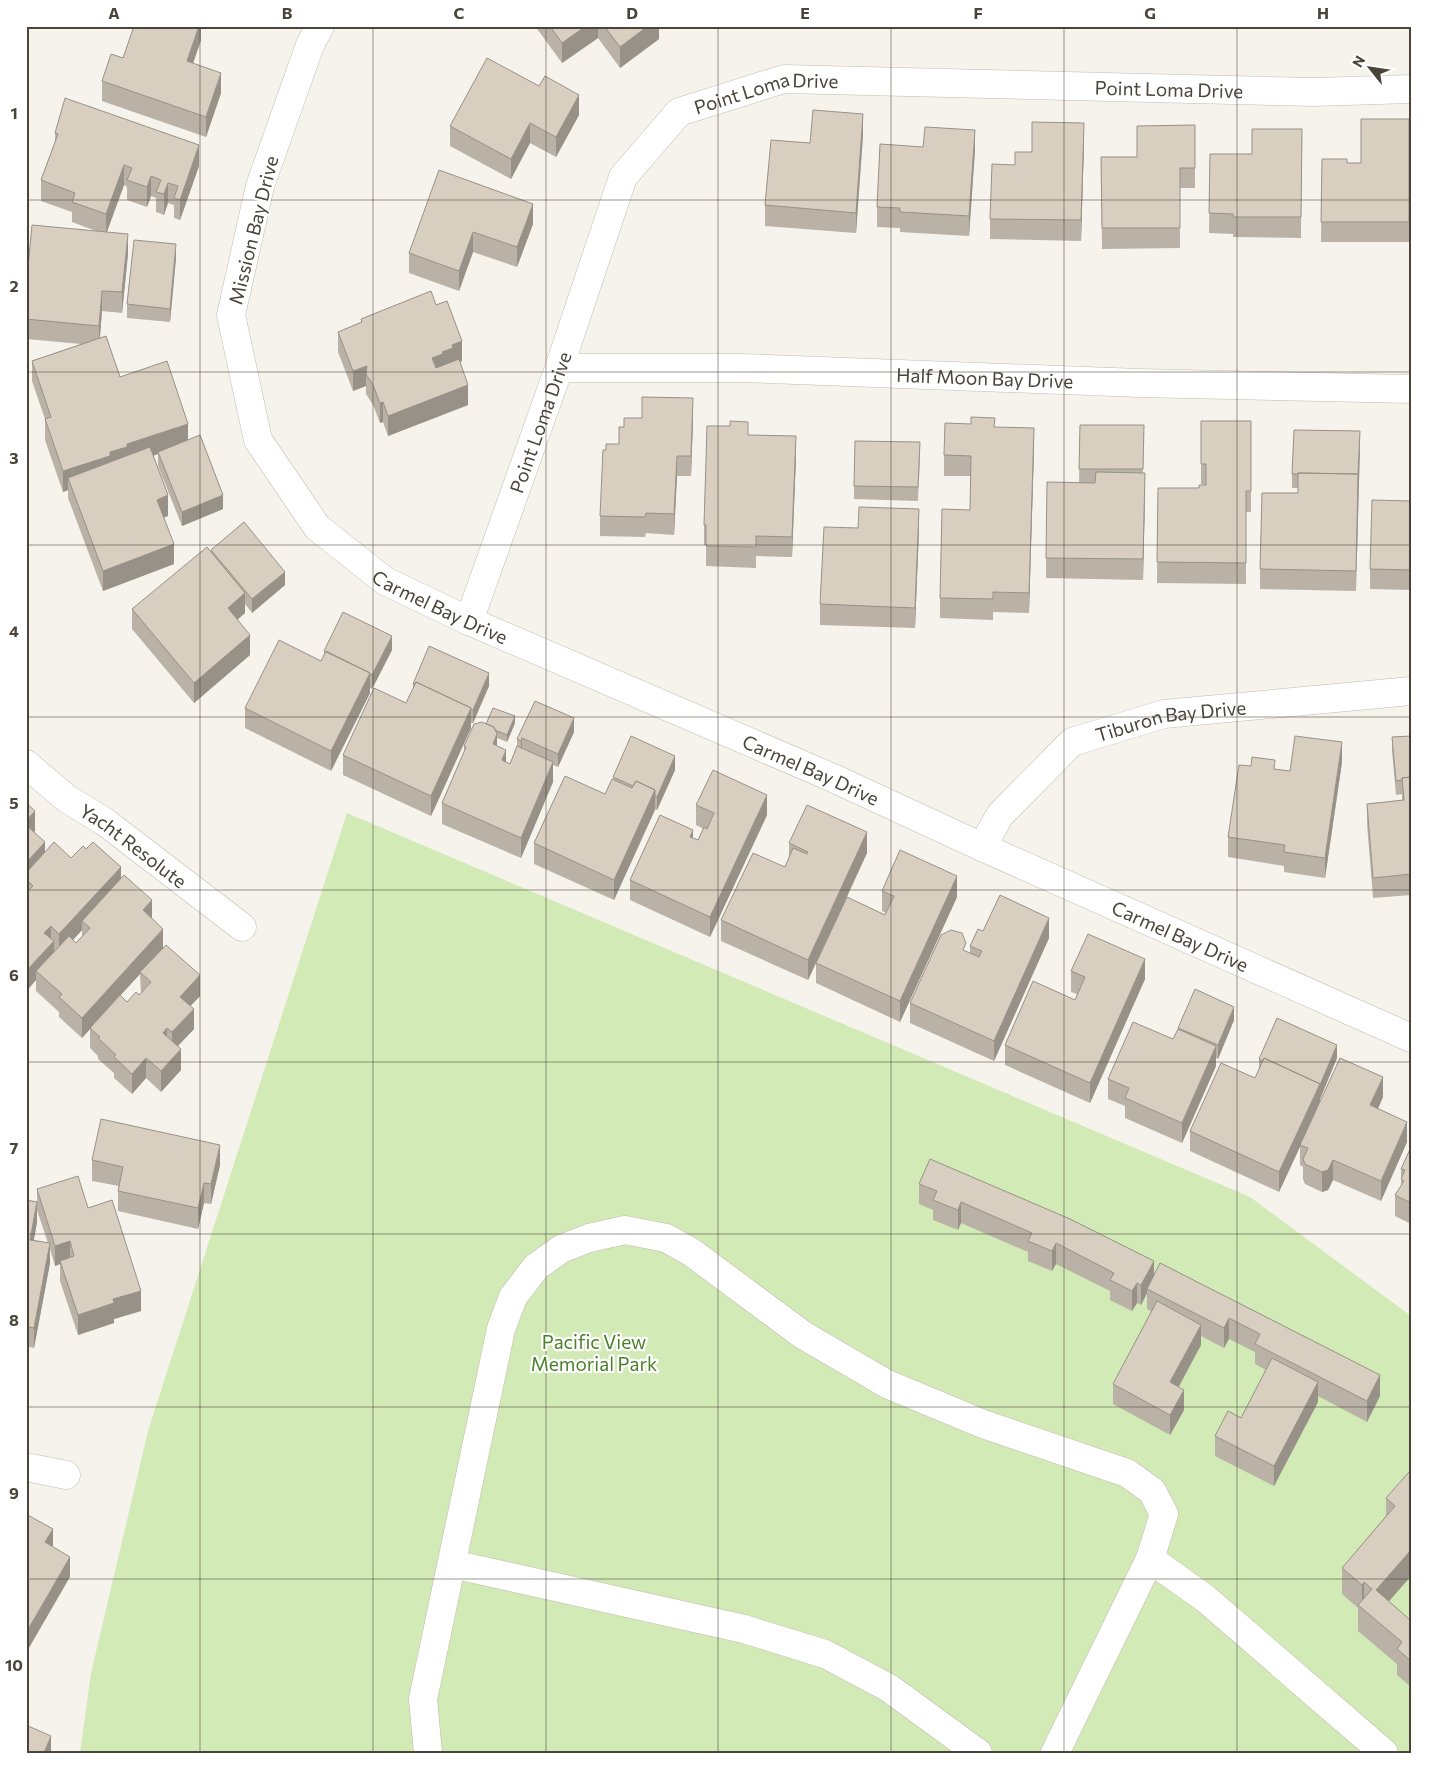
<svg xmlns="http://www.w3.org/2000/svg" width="1437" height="1779" font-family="Commissioner,sans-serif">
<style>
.green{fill:#d2eab5}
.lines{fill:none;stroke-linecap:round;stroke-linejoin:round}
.minor-casing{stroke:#c2bbae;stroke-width:29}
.minor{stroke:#fff;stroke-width:28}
.wall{fill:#bab2a6;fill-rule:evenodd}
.shaded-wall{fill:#979187}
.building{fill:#d8cfc1;stroke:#979187}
.grid{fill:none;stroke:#4b4439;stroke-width:1;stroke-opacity:0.55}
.labels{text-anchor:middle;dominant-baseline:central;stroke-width:4.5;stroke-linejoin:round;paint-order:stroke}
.street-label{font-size:19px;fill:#4b4439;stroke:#fff}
.park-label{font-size:19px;fill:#4a7f2a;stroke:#fff}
.neatline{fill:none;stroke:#4b4439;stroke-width:2}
.grid-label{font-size:16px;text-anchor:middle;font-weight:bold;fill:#4b4439}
</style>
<rect width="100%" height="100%" fill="#f6f3ec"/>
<path class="green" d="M347 813 1250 1197 1411 1316V1753H80L91 1673 148 1431Z"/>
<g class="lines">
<defs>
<g id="minor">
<path id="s1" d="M320 26 310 45 260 186 231 315 258 440 317 527 385 581 469 621 833 778 982 847 1411 1038"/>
<path id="s2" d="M559 368H742L1139 383 1411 389"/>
<path id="s3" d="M469 621 559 368 623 177 679 112 784 79 1314 92 1411 89"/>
<path id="s4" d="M26 764 66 798 105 822 242 927"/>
<path id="s5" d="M982 847 1000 815 1072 742 1164 714 1411 691"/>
<path d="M26 1467 66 1475"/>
<path d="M1150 1559 1206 1599 1384 1753"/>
<path d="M452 1564 744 1629 825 1654 889 1688 978 1753"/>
<path d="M428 1753 423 1699 501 1329 513 1297 536 1267 561 1249 589 1238 625 1230 666 1238 691 1252 803 1335 887 1384 983 1424 1127 1473 1152 1491 1164 1514 1150 1559 1055 1753"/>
</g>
</defs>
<use href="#minor" class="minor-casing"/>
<use href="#minor" class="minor"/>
</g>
<path class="wall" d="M134 26H204L203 28 201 27V40L193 63 221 93 206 137 102 101V81L123 58Z
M535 26H659V39L620 68 598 38 562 63Z
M579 115 556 157 530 143 511 179 450 146V126Z
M1409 119V242H1321L1322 159 1347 163H1361Z
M1195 125V188H1180V248L1102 249 1101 157H1137Z
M1302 129 1301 238 1233 237V234L1209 233 1210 154H1252Z
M55 133 199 166 180 220 174 218V205L168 203 164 215 156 212V198L151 196 147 207 127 200V187L124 185 107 232 128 254 122 313 102 311 100 338 120 377 188 440 223 509 182 526 158 466V454L153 456 168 516 164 517 174 564 103 591 68 498V490L63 492 45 440V419L32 381V361L81 344 26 339V288L96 231 72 222V212L41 201V180L55 142Z
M863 135 856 233 765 226V205L810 143Z
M1084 143 1081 241 990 239V219L1015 165 1032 152Z
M923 147 975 150 969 236 900 232V228L877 227V207Z
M533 204V224L517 267 473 252 459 291 409 273V253Z
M176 258 170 322 127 318V304Z
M436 305 462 361 460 362 468 405 388 436 383 422 380 423 373 405 366 394V386L353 391 338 352V332L361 322V319Z
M693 419 691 476H677L674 535 646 533 645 537 600 536V516L606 450 619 444 624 427Z
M1201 421H1251V512H1246V584L1157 583 1158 488H1199L1206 485 1201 484Z
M1080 425H1144L1143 473 1145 493 1143 580 1046 578V558L1079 482Z
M730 426 796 457 792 557 756 556V568L706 566V545H704V525Z
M995 427 1034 448 1029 613 993 612V620L940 618V598L970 510 971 476H944V455Z
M1360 445 1356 591 1260 589V569L1298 493V488H1292V474Z
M920 456 918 501 854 499V486Z
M1411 501V590L1370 589V569Z
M858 528 919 529 915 628 820 625V604Z
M211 550 285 585 252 613 245 604V613L238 619 250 655 194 703 132 629V609L211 552Z
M392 650 372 689 370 688V693L331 771 245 728V708L321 661 324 654V651Z
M413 684 489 686 473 723H471V728L431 816 343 775V755L406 703 413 689Z
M535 701 574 732 558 767 553 765V782L521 858 442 824V803L464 752V746L486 724 515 723 507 742 497 738V746L506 762 510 764 517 746V739Z
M1411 736V895L1373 898 1367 824V804L1402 800V794L1396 795 1392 751V737Z
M1342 762 1325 878 1284 872V866L1228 857V837L1251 766 1290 771Z
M675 770 657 810 655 809 614 900 534 864V843L605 794 613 779V777Z
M26 803 35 831 34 832 45 853 71 858 121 878 152 918 163 947 200 996 190 1006 194 1029 178 1046 181 1070 161 1092 146 1078 132 1094 114 1078V1073L98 1059V1056L90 1048V1029L82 1038 59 1017V1012L36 991V980L29 988 26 986ZM82 930V936L76 943 73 940ZM140 974 141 993 139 995 127 1002 120 996Z
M696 805 767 815 710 937 630 900V880L693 838 698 840 704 829 696 825Z
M789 843 867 853 847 897 885 915 886 913 882 911V891L957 897 900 1022 816 983V963L808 980 721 941V920L785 867 789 857Z
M983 931 1049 938 994 1061 910 1023V1003L966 951 970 953V946Z
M1071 971 1145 979 1090 1103 1005 1065V1045L1075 1000 1077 994 1071 992Z
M1234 1020 1218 1059 1216 1058V1066L1182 1143 1125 1118V1106L1108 1099V1079L1173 1039 1178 1030V1028Z
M1337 1058 1320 1099V1102L1383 1097 1378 1109 1407 1142 1381 1201 1333 1180 1328 1190 1322 1192 1305 1184 1303 1179V1167L1300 1165V1146L1279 1192 1190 1151V1131L1255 1078 1259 1069V1059Z
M1411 1147V1224L1395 1216V1195L1401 1186V1169Z
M92 1160 220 1165 211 1204 204 1203 198 1229 118 1211V1191L119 1186 92 1181Z
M919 1184 1154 1276 1380 1396 1367 1422 1318 1396V1402L1274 1486 1215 1456V1436L1241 1418 1266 1370 1255 1364V1352L1229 1339 1224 1348 1201 1336V1345L1179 1387 1184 1410 1170 1435 1113 1404V1384L1152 1312 1147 1309V1293L1141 1305 1137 1303 1132 1311 1110 1300V1291L1056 1264 1052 1271 1028 1261V1252L961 1223 958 1230 933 1220V1210L919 1204Z
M37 1189 88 1208 141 1311 114 1319V1323L78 1335 60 1281V1264L55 1266 50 1249V1263L34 1348 26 1346V1200L37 1202ZM37 1210 48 1243 34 1240 37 1222Z
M1411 1473V1576L1389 1601 1409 1619 1411 1617V1687L1397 1675V1664L1358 1631V1608L1342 1594V1568L1386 1516V1498Z"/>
<path class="shaded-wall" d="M199 26H201V40L187 81V61Z
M586 26H598V38L562 63V43Z
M648 26H659V39L620 68V47Z
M221 73V93L206 137V117Z
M579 95V115L556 157V137Z
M863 114V135L856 233V213Z
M530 123V143L511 179V159Z
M1084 123V143L1081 241V220Z
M975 130V150L969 236V216Z
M199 145V166L180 220V200Z
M124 165V185L106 234V214Z
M151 176V196L147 207V187Z
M168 183V203L164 215V194Z
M533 204V224L517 267V247Z
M473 232V252L459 291V271Z
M128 234V254L122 313V292Z
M176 244V258L170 322V309Z
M102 291V311L99 346V326Z
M462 341V361L453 365 432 378V358L452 345Z
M367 366 366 374V386L353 391V371Z
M468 385V405L388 436V416Z
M693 398V419L691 476V456Z
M383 402V422L380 423V403Z
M188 424V444L158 452V454L127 464 68 478V490L63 492V471L110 452 127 444Z
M1034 428V448L1029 613V593Z
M1360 431V445L1356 591 1358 476Z
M796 436V457L792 557V537Z
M677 456V476L674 535V514Z
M1145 473V493L1143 580V559Z
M168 495V516L157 520V500Z
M223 495V509L182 526V512Z
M919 509V529L915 628V608Z
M174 544V564L103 591V571Z
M285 572V585L252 613V599Z
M245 593V613L228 628V608Z
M250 635V655L194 703V683Z
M392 636V650L372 689V675Z
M370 673V693L331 771V751Z
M489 673V686L473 723V710Z
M471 708V728L431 816V796Z
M515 716V723L507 742V735Z
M574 718V732L558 767V754Z
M497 734V754L493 744Z
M522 738V751L521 755V741Z
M1342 742V762L1325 878V858Z
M506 750V770L502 760Z
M675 756V770L657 810V797Z
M553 762V782L521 858V838Z
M655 790V810L614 900V880Z
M767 795V815L710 937V917Z
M35 811V831L26 841V821Z
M693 830V850L690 837Z
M867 832V853L808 980V960Z
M45 842V863L26 879V863Z
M121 867V887L82 921V930L59 955V934Z
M957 876V897L900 1022V1001Z
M152 900V920L143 910Z
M1049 918V938L994 1061V1041Z
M51 926V944L54 941V961L36 971V980L29 988V968L44 933Z
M163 929V949L140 972V974L90 1028V1029L82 1038V1018Z
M1145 959V979L1090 1103V1083Z
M200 975V996L180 1017V997Z
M1234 1007V1020L1218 1059V1045Z
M194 1009V1029L172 1052V1032Z
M167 1028V1048L163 1033Z
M1337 1045V1058L1320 1099V1104L1279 1192V1172Z
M1216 1046V1066L1182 1143V1123Z
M181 1049V1070L161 1092V1071Z
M146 1058V1078L132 1094V1074Z
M1383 1077V1097L1370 1126V1105Z
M1407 1122V1142L1381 1201V1181Z
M220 1145V1165L211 1204V1184Z
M1333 1160V1180L1328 1190 1322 1192V1172Z
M204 1183V1203L198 1229V1208Z
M37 1202V1222L30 1260V1240Z
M961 1202V1223L958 1230V1210Z
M70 1241V1261H60V1264L55 1266V1246Z
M50 1243V1263L34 1348V1328Z
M1056 1243V1264L1052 1271V1251Z
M1154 1261V1281L1147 1289V1293L1141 1305V1285Z
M1137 1283V1303L1132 1311V1291Z
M141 1291V1311L114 1319V1323L78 1335V1315L113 1299Z
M1229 1318V1339L1224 1348V1328Z
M1201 1325V1345L1170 1402V1382Z
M1380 1375V1396L1367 1422V1401Z
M1318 1382V1402L1274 1486V1466Z
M1184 1390V1410L1170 1435V1415Z
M53 1529V1549L45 1542Z
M1411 1550V1576L1376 1616V1590Z
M70 1557V1577L26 1653V1633Z
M1364 1582V1609L1362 1608V1585Z
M51 1736V1753H44Z"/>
<path class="building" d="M134 26H199L187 61 221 73 206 117 102 81 111 54 123 58Z
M550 26H586L562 43Z
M604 26H648L620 47Z
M487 58 539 86 545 76 579 95 556 137 530 123 511 159 450 126Z
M65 98 199 145 180 200 174 198 178 186 168 183 164 194 156 192 161 180 151 176 147 187 127 180 132 168 124 165 106 214 72 202 75 193 41 180 58 134 55 133Z
M813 110 863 114 856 213 765 205 771 140 810 143Z
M1361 119H1409V222H1321L1322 159H1347V163H1361Z
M1032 122 1084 123 1081 220 990 219 992 164 1015 165V152H1032Z
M1195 125V168H1180V228H1102L1101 157H1137V126Z
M925 127 975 130 969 216 900 212V208L877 207 880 144 923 147Z
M1252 129H1302L1301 217H1233V214L1209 213 1210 154H1252Z
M439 170 533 204 517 247 473 232 459 271 409 253Z
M32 225 128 234 122 292 102 291 99 326 26 319V288Z
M134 240 176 244 170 309 127 304Z
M431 291 436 305 447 301 462 341 452 345 453 348 442 352 443 354 432 358 436 368 459 359 468 385 388 416 383 402 380 403 373 385 366 374 367 366 353 371 338 332 362 322 361 319Z
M106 336 120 377 167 361 188 424 127 444V447L110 452V456L63 471 45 419 51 417 32 361Z
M642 397 693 398 691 456H677L674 514 646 513 645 517 600 516 603 450H606V444H619V427H624V418H642Z
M971 417 995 418 994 427 1034 428 1029 593 993 592V599L940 598 942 509 970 510 971 456 944 455 945 423 971 424Z
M730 421 748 422V435L796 436 792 537 756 536V547L706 546V525H704L707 426H730Z
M1201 421H1251V491H1246V563L1157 562 1158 488H1199V485H1206V464H1201Z
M1080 425H1144L1143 469H1079Z
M1294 430 1360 431 1358 474 1298 473V474H1292Z
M200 435 223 495 182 512 158 452Z
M855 441 920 442 918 487 854 486Z
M150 447 168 495 157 500 174 544 103 571 68 478Z
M1096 472 1145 473 1143 559 1046 558 1047 482 1095 483Z
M1298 473 1358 474 1356 571 1260 569 1262 493H1298Z
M1372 500 1411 501V570L1370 569Z
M859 507 919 509 915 608 820 604 824 527 858 528Z
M244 522 285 572 252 599 211 550Z
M207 547 245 593 228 608 250 635 194 683 132 609Z
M343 612 392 636 372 675 369 674 370 673 324 651Z
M279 640 321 661 326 651 370 673 331 751 245 708Z
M429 646 489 673 473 710 471 709V708L416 682 415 684H413Z
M416 682 471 708 431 796 343 755 374 688 406 703Z
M535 701 574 718 558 754 522 738 521 741 517 739Z
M493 708 515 716 507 735 495 730 494 727 486 724Z
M482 722 494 727 497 734 493 744 506 750 502 760 510 764 517 746 553 762 521 838 442 803 466 747 464 746 474 724Z
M631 736 675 756 657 797 655 796V790L636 781 633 786 613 777Z
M1295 736 1342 742 1325 858 1284 852 1285 845 1228 837 1239 765 1251 766 1252 757 1275 760 1274 769 1290 771Z
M1411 736V777L1402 778V780L1396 781 1392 737Z
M713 770 767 795 710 917 630 880 660 815 693 830 690 837 698 840 704 827 707 829 714 813 696 805Z
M565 776 605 794 612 779 632 788 636 781 655 790 614 880 534 843Z
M1411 777V874L1373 878 1367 804 1404 800 1402 778Z
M26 803 35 811 26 821Z
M807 805 867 832 808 960 721 920 753 853 785 867 793 848 807 854 808 852 789 843Z
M26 825 45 842 26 863Z
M54 842 71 858 83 846 86 849 93 842 121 867 59 934 51 926 44 933 54 941 29 968 26 965V893L33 886 26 879V873Z
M900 850 957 876 900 1001 816 963 847 897 885 915 894 896 882 891Z
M124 875 152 900 143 910 163 929 82 1018 59 997 62 994 36 971 69 936 76 943 90 928 82 921Z
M1000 895 1049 918 994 1041 910 1003 941 935 951 930 962 933 966 943 963 950 979 957 982 951 970 946 978 929 983 931Z
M1088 934 1145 959 1090 1083 1005 1045 1033 981 1075 1000 1085 977 1071 971Z
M166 945 200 975 180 997 194 1009 172 1032 167 1028 163 1033 181 1049 161 1071 146 1058 132 1074 114 1057 116 1055 98 1038 100 1037 90 1028 120 995 127 1002 136 992 139 995 151 982 140 972Z
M1195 989 1234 1007 1218 1045 1178 1028Z
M1277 1018 1337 1045 1320 1085V1084L1264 1058 1263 1061 1259 1059Z
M1133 1022 1173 1039 1178 1029 1216 1046 1182 1123 1125 1098 1129 1088 1108 1079Z
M1264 1058 1320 1084 1279 1172 1190 1131 1221 1063 1255 1078Z
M1340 1058 1383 1077 1370 1105 1407 1122 1381 1181 1333 1160 1328 1170 1322 1172 1305 1164 1303 1159 1308 1148 1300 1145Z
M101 1119 220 1145 211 1184 204 1183 198 1208 118 1191 123 1167 92 1160Z
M1411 1147V1203L1395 1195 1404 1181 1401 1179 1405 1170 1401 1169Z
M930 1159 1070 1219 1154 1261 1141 1285 1137 1283 1132 1291 1110 1280 1114 1273 1056 1243 1052 1251 1028 1241 1032 1233 961 1202 958 1210 933 1200 937 1191 919 1184Z
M78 1176 88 1208 112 1200 141 1291 113 1299 114 1303 78 1315 60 1261 74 1256 70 1241 55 1246 37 1189Z
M26 1200 37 1202 30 1240 50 1243 34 1328 26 1326Z
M1160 1263 1380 1375 1367 1401 1255 1344 1260 1334 1229 1318 1224 1328 1147 1289Z
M1157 1301 1201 1325 1170 1382 1184 1390 1170 1415 1113 1384Z
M1272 1358 1318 1382 1274 1466 1215 1436 1228 1411 1241 1418Z
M1409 1472 1411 1473V1550L1376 1590 1409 1619 1411 1617V1661L1397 1649 1402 1642 1358 1605 1372 1589 1364 1582 1362 1585 1342 1568 1395 1506 1386 1498Z
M26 1514 53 1529 45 1542 70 1557 26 1633Z
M26 1725 51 1736 44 1753H26Z"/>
<path class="grid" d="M200 26V1753M373 26V1753M546 26V1753M718 26V1753M891 26V1753M1064 26V1753M1237 26V1753M26 200H1411M26 372H1411M26 545H1411M26 717H1411M26 890H1411M26 1062H1411M26 1234H1411M26 1407H1411M26 1579H1411"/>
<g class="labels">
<g class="street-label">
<text stroke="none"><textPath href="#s3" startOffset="1051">Point Loma Drive</textPath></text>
<text stroke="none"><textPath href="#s3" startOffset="646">Point Loma Drive</textPath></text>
<text transform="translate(253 230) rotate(-76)">Mission Bay Drive</text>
<text stroke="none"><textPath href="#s2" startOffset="426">Half Moon Bay Drive</textPath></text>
<text stroke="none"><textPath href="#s3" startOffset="211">Point Loma Drive</textPath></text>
<text stroke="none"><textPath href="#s1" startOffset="684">Carmel Bay Drive</textPath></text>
<text stroke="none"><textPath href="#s5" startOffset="241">Tiburon Bay Drive</textPath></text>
<text stroke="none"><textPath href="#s1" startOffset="1089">Carmel Bay Drive</textPath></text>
<text stroke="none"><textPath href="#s4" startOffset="135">Yacht Resolute</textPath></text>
<text stroke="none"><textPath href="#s1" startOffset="1494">Carmel Bay Drive</textPath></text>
</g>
<g class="park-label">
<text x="594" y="1341">Pacific View<tspan x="594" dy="22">Memorial Park</tspan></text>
</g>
</g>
<rect width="1437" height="1779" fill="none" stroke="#ffffff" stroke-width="55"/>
<g transform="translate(1370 68) rotate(300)" stroke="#ffffff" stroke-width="4" paint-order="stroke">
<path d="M0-4L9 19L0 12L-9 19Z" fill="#4b4439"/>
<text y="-8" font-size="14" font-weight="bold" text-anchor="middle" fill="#4b4439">N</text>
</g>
<rect x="28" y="28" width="1382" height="1724" class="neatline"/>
<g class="grid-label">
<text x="114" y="19">A</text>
<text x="287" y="19">B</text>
<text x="459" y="19">C</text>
<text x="632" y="19">D</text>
<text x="805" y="19">E</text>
<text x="978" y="19">F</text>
<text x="1150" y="19">G</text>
<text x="1323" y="19">H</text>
<text x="14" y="119">1</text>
<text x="14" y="292">2</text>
<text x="14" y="464">3</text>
<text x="14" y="637">4</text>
<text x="14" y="809">5</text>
<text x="14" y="981">6</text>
<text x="14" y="1154">7</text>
<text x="14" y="1326">8</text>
<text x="14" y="1499">9</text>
<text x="14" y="1671">10</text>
</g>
</svg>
